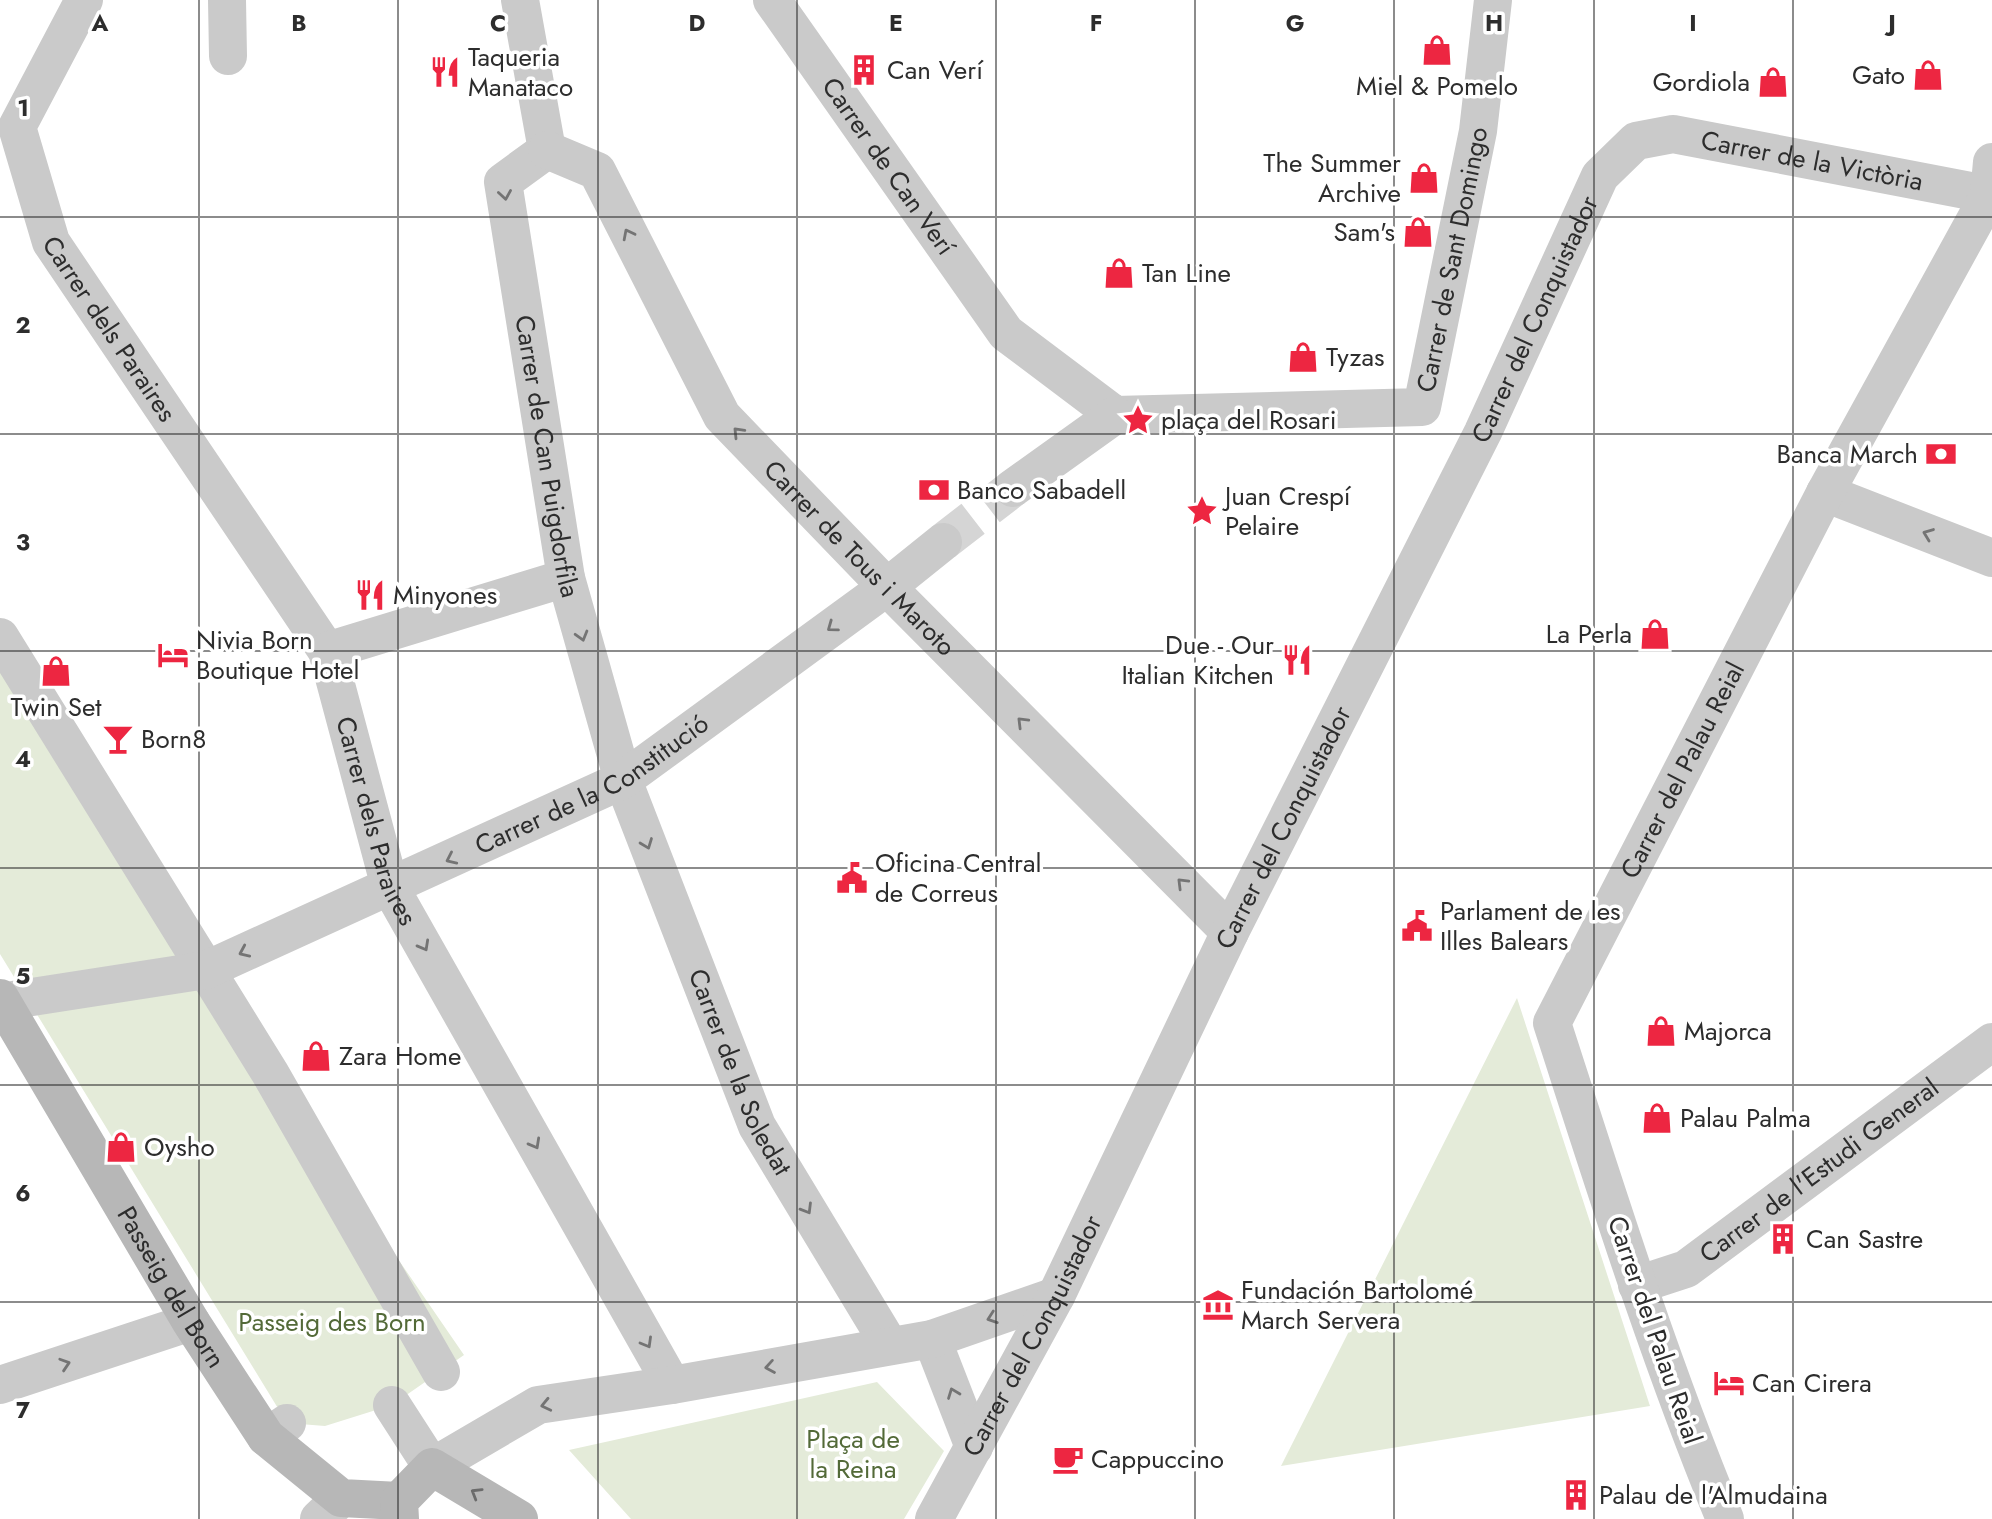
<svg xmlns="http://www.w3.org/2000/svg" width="1992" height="1519" font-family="Jost,sans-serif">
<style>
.green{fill:#e4ebd9}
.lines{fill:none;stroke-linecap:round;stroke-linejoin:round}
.street-tunnel{stroke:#d5d5d5;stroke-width:38;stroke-dasharray:38 19;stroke-linecap:butt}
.street{stroke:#cacaca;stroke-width:38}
.secondary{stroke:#b7b7b7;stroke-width:38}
.oneway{stroke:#747474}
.oneway2{stroke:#6b6b6b}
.grid{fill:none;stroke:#2d2d2d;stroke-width:2;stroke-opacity:0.55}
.labels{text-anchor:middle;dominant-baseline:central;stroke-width:7;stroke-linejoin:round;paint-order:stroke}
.poi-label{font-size:26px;fill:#2d2d2d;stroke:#fff;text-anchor:start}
.street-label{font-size:26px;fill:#2d2d2d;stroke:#fff}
.park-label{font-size:26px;fill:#536a38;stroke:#fff}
.grid-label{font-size:23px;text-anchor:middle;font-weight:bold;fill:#2d2d2d;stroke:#fff;stroke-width:7;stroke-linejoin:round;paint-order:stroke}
</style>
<rect width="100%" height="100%" fill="#fff"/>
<path class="green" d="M0 637 270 1073 464 1355 392 1405 325 1426 287 1423 0 954Z
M1517 998 1650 1406 1281 1466Z
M877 1382 944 1451 904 1519H631L569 1450Z"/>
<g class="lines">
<path class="street-tunnel" d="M943 542 1013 488"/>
<g class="street">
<path id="s1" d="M84 0 17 127 51 242 327 651 390 887 672 1385"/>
<path d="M227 0 228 56"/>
<path d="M520 0 547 150"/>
<path id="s2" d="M772 0 1006 333 1115 415 1422 407 1478 131 1493 0"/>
<path id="s3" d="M547 150 503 182 566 578 623 780 757 1126 890 1346"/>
<path id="s4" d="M547 150 597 171 722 416 887 587 1230 932"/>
<path d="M1013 488 1115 415"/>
<path d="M1825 493 1992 558"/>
<path d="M0 637 270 1073 441 1372"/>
<path d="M327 651 566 578"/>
<path id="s5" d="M0 1002 206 970 623 780 887 587 943 542"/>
<path id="s6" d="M1637 1285 1686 1269 1992 1042"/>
<path d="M932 1339 974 1447"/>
<path d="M0 1385 191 1322"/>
<path d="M392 1405 432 1467 538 1405 672 1385 932 1339 1056 1296"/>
<path d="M266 1437 287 1423"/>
<path d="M319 1519 341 1498"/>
<path id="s7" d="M934 1519 1056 1296 1230 932 1483 432 1600 176 1636 141 1673 134 1992 195"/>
<path id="s8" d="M1725 1519C1658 1357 1606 1190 1552 1023L1825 493 1989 195 1992 162"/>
</g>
<g class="secondary">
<path id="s9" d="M0 998 191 1322 266 1437 341 1498 399 1501"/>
<path d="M400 1519 399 1501 432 1467 519 1519"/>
</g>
</g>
<defs><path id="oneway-chevron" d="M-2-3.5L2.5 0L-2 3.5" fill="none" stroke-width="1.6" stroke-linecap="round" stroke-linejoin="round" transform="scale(1.75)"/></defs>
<g class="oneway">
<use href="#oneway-chevron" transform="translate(505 195) rotate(81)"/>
<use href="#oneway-chevron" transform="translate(628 234) rotate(-117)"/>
<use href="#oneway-chevron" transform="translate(738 432) rotate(-134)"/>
<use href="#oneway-chevron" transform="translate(1928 534) rotate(-159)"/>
<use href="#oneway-chevron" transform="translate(832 627) rotate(144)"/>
<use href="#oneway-chevron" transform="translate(582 636) rotate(74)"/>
<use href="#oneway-chevron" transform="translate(1022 722) rotate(-135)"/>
<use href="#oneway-chevron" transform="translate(647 844) rotate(69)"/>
<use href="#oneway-chevron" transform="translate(451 859) rotate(155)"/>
<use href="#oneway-chevron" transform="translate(1182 883) rotate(-135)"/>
<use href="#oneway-chevron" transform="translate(424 946) rotate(61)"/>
<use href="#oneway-chevron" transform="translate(244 952) rotate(156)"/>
<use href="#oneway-chevron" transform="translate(535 1144) rotate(61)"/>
<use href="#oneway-chevron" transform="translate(807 1209) rotate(59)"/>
<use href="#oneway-chevron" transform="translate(992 1318) rotate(161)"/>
<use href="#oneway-chevron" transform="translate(647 1343) rotate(60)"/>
<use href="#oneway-chevron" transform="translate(65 1364) rotate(-18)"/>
<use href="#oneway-chevron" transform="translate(770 1367) rotate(170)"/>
<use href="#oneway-chevron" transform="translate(953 1393) rotate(-111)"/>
<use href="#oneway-chevron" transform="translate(546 1405) rotate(167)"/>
</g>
<use class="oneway2" href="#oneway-chevron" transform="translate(476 1493) rotate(-149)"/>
<path class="grid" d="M199 0V1519M398 0V1519M598 0V1519M797 0V1519M996 0V1519M1195 0V1519M1394 0V1519M1594 0V1519M1793 0V1519M0 217H1992M0 434H1992M0 651H1992M0 868H1992M0 1085H1992M0 1302H1992"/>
<defs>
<symbol id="shop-bare" viewBox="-9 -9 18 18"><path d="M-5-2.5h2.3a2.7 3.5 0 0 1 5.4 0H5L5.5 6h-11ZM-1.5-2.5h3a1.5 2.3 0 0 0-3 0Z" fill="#ed2641" stroke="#fff" stroke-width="2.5" paint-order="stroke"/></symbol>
<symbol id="building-bare" viewBox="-9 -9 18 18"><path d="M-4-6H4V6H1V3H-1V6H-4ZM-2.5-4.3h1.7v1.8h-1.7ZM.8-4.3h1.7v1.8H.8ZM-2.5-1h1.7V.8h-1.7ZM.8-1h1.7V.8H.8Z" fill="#ed2641" stroke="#fff" stroke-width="2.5" paint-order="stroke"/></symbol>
<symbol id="restaurant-bare" viewBox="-9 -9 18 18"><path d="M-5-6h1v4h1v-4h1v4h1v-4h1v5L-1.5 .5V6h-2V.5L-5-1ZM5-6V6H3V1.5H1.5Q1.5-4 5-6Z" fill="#ed2641" stroke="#fff" stroke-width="2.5" paint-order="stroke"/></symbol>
<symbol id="sight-bare" viewBox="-9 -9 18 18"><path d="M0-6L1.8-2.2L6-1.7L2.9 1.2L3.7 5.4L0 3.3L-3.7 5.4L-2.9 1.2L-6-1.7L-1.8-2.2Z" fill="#ed2641" stroke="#fff" stroke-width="2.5" paint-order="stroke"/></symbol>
<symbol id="bank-bare" viewBox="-9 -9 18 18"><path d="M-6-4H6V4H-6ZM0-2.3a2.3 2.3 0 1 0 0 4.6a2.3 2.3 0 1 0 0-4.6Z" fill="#ed2641" stroke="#fff" stroke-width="2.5" paint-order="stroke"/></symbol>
<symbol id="hotel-bare" viewBox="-9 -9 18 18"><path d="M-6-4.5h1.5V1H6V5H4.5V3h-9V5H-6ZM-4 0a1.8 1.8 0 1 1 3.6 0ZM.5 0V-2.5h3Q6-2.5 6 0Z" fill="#ed2641" stroke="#fff" stroke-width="2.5" paint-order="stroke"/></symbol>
<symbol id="bar-bare" viewBox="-9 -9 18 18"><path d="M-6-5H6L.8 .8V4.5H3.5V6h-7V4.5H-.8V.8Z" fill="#ed2641" stroke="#fff" stroke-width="2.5" paint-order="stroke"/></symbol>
<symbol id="civic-bare" viewBox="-9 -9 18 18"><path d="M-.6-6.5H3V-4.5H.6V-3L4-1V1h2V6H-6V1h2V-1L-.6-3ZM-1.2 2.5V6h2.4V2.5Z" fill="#ed2641" stroke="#fff" stroke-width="2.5" paint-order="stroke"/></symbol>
<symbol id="museum-bare" viewBox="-9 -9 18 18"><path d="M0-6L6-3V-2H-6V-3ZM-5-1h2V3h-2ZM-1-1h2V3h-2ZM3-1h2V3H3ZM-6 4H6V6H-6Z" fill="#ed2641" stroke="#fff" stroke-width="2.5" paint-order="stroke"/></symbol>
<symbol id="cafe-bare" viewBox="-9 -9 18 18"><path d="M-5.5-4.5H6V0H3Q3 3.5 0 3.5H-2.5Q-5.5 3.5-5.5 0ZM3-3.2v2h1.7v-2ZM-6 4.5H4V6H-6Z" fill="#ed2641" stroke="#fff" stroke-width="2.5" paint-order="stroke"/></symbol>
</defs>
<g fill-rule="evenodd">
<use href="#shop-bare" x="1415" y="28" width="44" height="44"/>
<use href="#building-bare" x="842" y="48" width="44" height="44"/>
<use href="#restaurant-bare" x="423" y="50" width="44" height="44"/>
<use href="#shop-bare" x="1906" y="53" width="44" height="44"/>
<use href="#shop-bare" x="1751" y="60" width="44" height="44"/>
<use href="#shop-bare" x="1402" y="156" width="44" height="44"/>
<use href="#shop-bare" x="1396" y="210" width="44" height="44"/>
<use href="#shop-bare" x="1097" y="251" width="44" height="44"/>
<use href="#shop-bare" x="1281" y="335" width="44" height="44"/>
<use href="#sight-bare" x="1116" y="398" width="44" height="44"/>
<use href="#bank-bare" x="1919" y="432" width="44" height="44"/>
<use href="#bank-bare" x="912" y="468" width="44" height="44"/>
<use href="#sight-bare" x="1180" y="489" width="44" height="44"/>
<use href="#restaurant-bare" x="348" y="573" width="44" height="44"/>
<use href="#shop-bare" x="1633" y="612" width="44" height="44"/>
<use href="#hotel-bare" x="151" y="633" width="44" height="44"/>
<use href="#restaurant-bare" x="1275" y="638" width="44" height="44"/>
<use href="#shop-bare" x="34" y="649" width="44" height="44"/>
<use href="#bar-bare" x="96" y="717" width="44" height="44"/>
<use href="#civic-bare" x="830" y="856" width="44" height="44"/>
<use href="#civic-bare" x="1395" y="904" width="44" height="44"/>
<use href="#shop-bare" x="1639" y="1009" width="44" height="44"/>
<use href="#shop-bare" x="294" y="1034" width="44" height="44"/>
<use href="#shop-bare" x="1635" y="1096" width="44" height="44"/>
<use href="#shop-bare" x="99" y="1125" width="44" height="44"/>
<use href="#building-bare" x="1761" y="1217" width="44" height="44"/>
<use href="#museum-bare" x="1196" y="1283" width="44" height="44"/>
<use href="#hotel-bare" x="1707" y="1361" width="44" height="44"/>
<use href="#cafe-bare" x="1046" y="1437" width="44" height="44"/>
<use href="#building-bare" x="1554" y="1473" width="44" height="44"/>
</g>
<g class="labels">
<g class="poi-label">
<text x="468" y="57">Taqueria<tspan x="468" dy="30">Manataco</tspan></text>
<text x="887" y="70">Can Verí</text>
<text x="1905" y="75" text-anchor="end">Gato</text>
<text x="1750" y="82" text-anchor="end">Gordiola</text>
<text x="1437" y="86" text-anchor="middle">Miel &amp; Pomelo</text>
<text x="1401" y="163" text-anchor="end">The Summer<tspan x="1401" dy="30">Archive</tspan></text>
<text x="1395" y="232" text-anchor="end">Sam's</text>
<text x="1142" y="273">Tan Line</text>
<text x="1326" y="357">Tyzas</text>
<text x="1161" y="420">plaça del Rosari</text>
<text x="1918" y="454" text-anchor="end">Banca March</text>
<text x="957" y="490">Banco Sabadell</text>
<text x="1225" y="496">Juan Crespí<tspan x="1225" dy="30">Pelaire</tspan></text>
<text x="393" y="595">Minyones</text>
<text x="1632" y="634" text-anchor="end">La Perla</text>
<text x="196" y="640">Nivia Born<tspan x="196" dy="30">Boutique Hotel</tspan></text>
<text x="1274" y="645" text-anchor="end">Due - Our<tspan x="1274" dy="30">Italian Kitchen</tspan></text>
<text x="56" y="707" text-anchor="middle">Twin Set</text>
<text x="141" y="739">Born8</text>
<text x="875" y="863">Oficina Central<tspan x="875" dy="30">de Correus</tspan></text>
<text x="1440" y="911">Parlament de les<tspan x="1440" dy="30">Illes Balears</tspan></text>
<text x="1684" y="1031">Majorca</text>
<text x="339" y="1056">Zara Home</text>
<text x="1680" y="1118">Palau Palma</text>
<text x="144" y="1147">Oysho</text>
<text x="1806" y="1239">Can Sastre</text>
<text x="1241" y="1290">Fundación Bartolomé<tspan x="1241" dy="30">March Servera</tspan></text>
<text x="1752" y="1383">Can Cirera</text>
<text x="1091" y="1459">Cappuccino</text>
<text x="1599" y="1495">Palau de l'Almudaina</text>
</g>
<g class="street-label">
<text stroke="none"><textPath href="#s7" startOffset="1729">Carrer de la Victòria</textPath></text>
<text stroke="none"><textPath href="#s2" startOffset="203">Carrer de Can Verí</textPath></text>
<text stroke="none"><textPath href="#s2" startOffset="1001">Carrer de Sant Domingo</textPath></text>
<text stroke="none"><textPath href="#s7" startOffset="1342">Carrer del Conquistador</textPath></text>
<text stroke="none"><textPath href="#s1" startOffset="368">Carrer dels Paraires</textPath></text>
<text stroke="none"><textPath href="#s3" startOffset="332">Carrer de Can Puigdorfila</textPath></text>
<text stroke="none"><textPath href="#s4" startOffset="527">Carrer de Tous i Maroto</textPath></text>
<text stroke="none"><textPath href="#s8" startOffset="810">Carrer del Palau Reial</textPath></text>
<text stroke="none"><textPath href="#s5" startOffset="637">Carrer de la Constitució</textPath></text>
<text stroke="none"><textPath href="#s1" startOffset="934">Carrer dels Paraires</textPath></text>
<text stroke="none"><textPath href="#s7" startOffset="775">Carrer del Conquistador</textPath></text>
<text stroke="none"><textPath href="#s3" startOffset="980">Carrer de la Soledat</textPath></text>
<text stroke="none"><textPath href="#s6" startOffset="217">Carrer de l'Estudi General</textPath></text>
<text stroke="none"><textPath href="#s9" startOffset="336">Passeig del Born</textPath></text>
<text transform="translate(1655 1330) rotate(71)">Carrer del Palau Reial</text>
<text stroke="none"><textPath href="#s7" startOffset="208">Carrer del Conquistador</textPath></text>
</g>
<g class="park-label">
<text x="332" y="1322">Passeig des Born</text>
<text x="853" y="1439">Plaça de<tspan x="853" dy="30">la Reina</tspan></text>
</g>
</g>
<g class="grid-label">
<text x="100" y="31">A</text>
<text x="299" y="31">B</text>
<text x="498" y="31">C</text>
<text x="697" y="31">D</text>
<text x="896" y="31">E</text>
<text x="1096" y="31">F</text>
<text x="1295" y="31">G</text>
<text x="1494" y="31">H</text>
<text x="1693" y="31">I</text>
<text x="1892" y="31">J</text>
<text x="23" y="116">1</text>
<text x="23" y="333">2</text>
<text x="23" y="550">3</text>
<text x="23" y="767">4</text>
<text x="23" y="984">5</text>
<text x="23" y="1201">6</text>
<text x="23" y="1418">7</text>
</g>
</svg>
